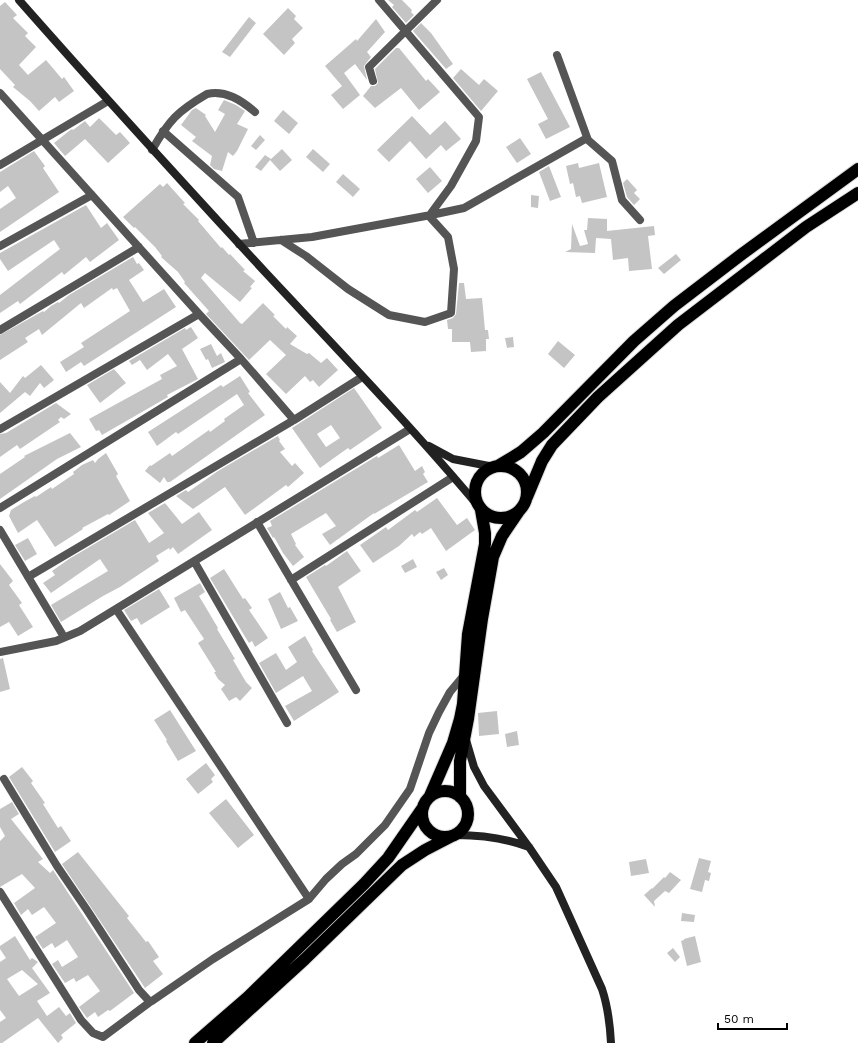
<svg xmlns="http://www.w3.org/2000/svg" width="858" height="1043" font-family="'Work Sans',sans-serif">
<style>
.building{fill:#c4c4c4;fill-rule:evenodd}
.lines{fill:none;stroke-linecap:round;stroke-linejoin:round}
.highway-casing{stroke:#dbdbdb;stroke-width:14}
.street{stroke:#555;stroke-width:8}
.secondary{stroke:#222;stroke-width:8}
.highway{stroke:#000;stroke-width:12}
</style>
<rect width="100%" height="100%" fill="#fff"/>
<path class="building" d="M388 0H402L412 10 411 12 414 15 406 23 392 7 394 5Z
M5 2 17 15 13 18 28 33 25 36 36 47 19 65 28 75 46 60 62 79 64 77 74 91 59 102 55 97 39 111 30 101 13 87 15 85 0 69V6Z
M288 8 296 16 294 19 303 28 292 39 295 43 284 55 263 34Z
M249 17 256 23 230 57 222 52Z
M376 19 385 32 367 52 371 57 364 66 367 80 355 64 344 73 360 95 343 109 331 95 342 86 325 66 356 39 357 41Z
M421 23 431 33 453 64 446 69 413 31Z
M396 48H399L426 81 428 79 440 92 419 110 401 88 375 108 363 96 371 86H375L378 83 375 69Z
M461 69 479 85 484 79 498 91 481 111 453 78Z
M541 72 570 127 546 139 538 124 548 119 527 79Z
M224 100 236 105 245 111 237 124 248 129 237 151 233 156 228 152 222 171 214 169 210 165 212 156 192 141 196 137 181 125 192 110 196 108 206 115 205 116 215 132 225 114 218 110Z
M283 110 298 123 289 134 274 121Z
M412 116 430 135 445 121 461 139 446 151 441 145 426 159 410 141 389 162 377 150Z
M99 118 116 135 120 132 130 143 108 163 85 139 65 156 54 143 69 131 72 129 73 130 85 121 90 127Z
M260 135 265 140 256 150 251 146Z
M520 138 531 154 517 163 506 147Z
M282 149 292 160 280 171 270 160 261 171 255 167 265 155 271 159Z
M313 149 330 164 323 172 306 157Z
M34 151 45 166 43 168 59 192 0 232V209L16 198 8 186 0 192V172Z
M578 163 579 168 599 163 607 197 582 203 580 196 576 197 573 183 570 184 566 166Z
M549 166 561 197 550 201 539 172Z
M430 167 442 181 428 193 416 179Z
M343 174 360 189 353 197 336 182Z
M627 179 637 190 634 193 640 199 634 205 627 197 623 183Z
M167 183 185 203 183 204 199 220 198 221 221 248 222 247 229 255 230 254 245 270 243 271 255 281 250 287 252 288 240 302 205 273 201 278 240 323 242 324 263 303 275 315 273 316 286 329 287 327 297 336 290 344 307 354 309 353 321 363 327 358 338 370 319 387 313 380 310 382 305 376 286 394 266 374 286 355 270 340 249 360 206 314 209 311 184 283 185 282 178 272 161 257 162 256 155 247 135 227 134 228 123 217 160 184 163 187Z
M531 195 539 196 538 208 531 207Z
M86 205 101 228 107 223 119 240 90 262 86 257 64 275 62 272 20 304 18 301 0 313V295L60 249 54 240 8 271 0 259V253Z
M588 218 607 219V231L654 226 655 235 648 236 652 269 629 271 628 258 613 260 611 239 596 238 595 253 565 252 571 249 572 224 580 246 588 244 584 230H587Z
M676 254 681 260 664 274 658 268Z
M133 257 137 264 139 263 144 270 129 280 143 302 164 289 176 307 84 366 81 362 66 372 60 362 84 347 81 343 130 311 117 288 113 290 112 288 84 308 81 303 42 335 39 329 25 338 28 342 0 360V335L43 311 44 312 51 306 58 302 59 303 69 295Z
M459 283H464L466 299 482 298 485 330H488L489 339H486V351L471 352 470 342H452V329H448L447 320 453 318 456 314Z
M191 327 198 338 182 349 198 379 167 395 168 397 102 435 99 430 96 431 89 419 162 379 160 375 177 366 168 354 147 370 140 360 132 365 129 361 185 328 186 330Z
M513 337 514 347 507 348 505 338Z
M558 341 575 355 564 368 548 354Z
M211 344 217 356 221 353 225 362 212 368 208 359 206 360 200 349Z
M41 365 54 380 44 388 40 383 30 396 25 392 0 413V382L10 393 23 376 25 378Z
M114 369 126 383 100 403 87 385Z
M240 376 250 392 248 393 265 415 170 482H167L164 477 160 483 145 471 150 465 151 466 170 453 172 456 209 430 210 432 225 421 224 419 244 405 237 394 178 434 176 432 157 446 148 432 221 385 223 387Z
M354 388 382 428 350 450 348 448 320 468 292 428ZM331 425 340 438 326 447 317 434Z
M56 403 71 414 64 419 61 417 58 420 60 422 20 449 17 445 0 457V434L6 433Z
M70 433 81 447 57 459 0 499V474L25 457 24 456Z
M278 436 280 440 279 441 285 449 280 452 292 466 295 463 304 473 288 487 286 485 245 515 225 487 193 509 176 496 186 490 188 492 218 471Z
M399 445 415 471 422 466 425 472 423 474 428 482 374 514V513L330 545 322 534 336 526 326 513 291 534 296 544 295 545 304 557 293 566 283 553 274 537 273 538 267 528 272 526 270 521 377 456 378 458Z
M106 453 118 474 116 476 130 501 109 515 108 514 82 528 83 529 55 547 37 520 18 533 9 516 11 510 24 502 35 496 36 497 51 487 52 489 74 474 73 472 82 465 93 460 95 463 98 459Z
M437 498 457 525 467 518 475 530 446 551 431 528 422 534 420 532 414 537 412 534 399 546 373 563 360 545 386 527 388 530 415 510 417 512Z
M165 503 182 524 199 512 212 530 178 554 173 547 170 550 169 548 156 556 159 561 120 587 103 596 61 622 51 605 108 571 100 559 51 593 43 583 55 575 52 571 69 559 135 520 149 543 164 533 148 513Z
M28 538 37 554 25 561 15 545Z
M347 551 361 571 338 587 356 622 337 632 330 620 331 619 306 577 325 565 326 566Z
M413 559 417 567 405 573 401 566Z
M0 564 13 581 9 585 22 603 19 605 33 627 18 636 9 622 0 627Z
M444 568 448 575 441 580 436 572Z
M224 569 243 599 245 598 252 608 249 610 268 638 255 647 252 641 249 643 244 635 210 578Z
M200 583 205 592 199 596 218 628 217 629 235 659 233 660 246 682 252 688 240 701 236 697 229 701 221 689 225 685 218 679 214 672H216L198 643 204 639 185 610 181 612 174 598Z
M159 589 170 607 141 625 137 618 131 621 124 610Z
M280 592 288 608 290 607 298 621 281 629 268 599Z
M305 636 313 650 312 651 339 692 294 721 285 706 312 691 303 676 276 693 259 663 276 653 286 670 297 662 288 647Z
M3 658 10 689 0 692V659Z
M170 710 196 751 178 761 166 741 167 740 154 720Z
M497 711 499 734 479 736 478 713Z
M517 731 519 745 507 747 505 734Z
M206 763 215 775 211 779 213 782 198 794 186 779Z
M22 767 33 781 31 783 45 803 43 804 58 828 61 826 71 841 55 852 9 777Z
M226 799 254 835 238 848 209 813Z
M12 802 19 814 11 819 43 859 38 862 50 873 53 870 134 993 110 1011 108 1010 98 1017 95 1012 87 1018 79 1007 100 991 88 975 76 982 74 978 65 983 52 964 58 960 62 967 78 957 67 940 55 948 52 943 43 949 35 937 56 923 44 907 32 915 28 909 21 915 14 903 35 888 22 874 0 887V841L5 836 0 827V809Z
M78 852 129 916 127 918 146 942 148 941 159 957 153 961 163 974 145 988 62 864Z
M699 858 711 861 708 872 711 873 709 881 705 880 702 892 690 889Z
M646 859 649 873 631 876 629 862Z
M670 872 681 880 669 893 665 891 654 901 655 907 644 895 652 888V889L664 877 665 878Z
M682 913 695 915 694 922 681 921Z
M15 936 30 960 32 958 38 962 32 968 50 993 37 1001 47 1016 59 1007 66 1016 70 1013 76 1023 61 1035 63 1038 58 1043 38 1018 2 1043H0V1022L6 1018 0 1010V962L6 958 0 949V946ZM22 970 38 984 19 996 7 979Z
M695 936 701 962 687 966 681 941 684 940V939Z
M673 948 680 957 675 962 667 953Z"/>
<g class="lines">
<defs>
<path id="highway" d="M475 492a26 26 0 1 1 52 0a26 26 0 1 1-52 0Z
M498 466 521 452 543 433 634 341 674 306 742 254 858 169
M527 497 542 461 552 445 598 397 678 325 806 227 858 193
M422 814a23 23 0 1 1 46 0a23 23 0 1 1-46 0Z
M430 796 453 743 460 719 463 704 468 634 485 544V533L481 510
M460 797V761L468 719 482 619 493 557 502 536 519 511
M195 1043 248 997 364 884 388 858 422 809
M213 1043 305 959 402 865 425 850 452 836"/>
</defs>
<use href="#highway" class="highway-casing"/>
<path class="street" d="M557 55 588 140 612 161 622 200 640 220
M373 81 369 67 437 0
M0 93 199 314 241 359 294 420
M163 131 238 197 254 243
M152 150C169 120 178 111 207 94 226 90 241 100 255 112
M0 165 108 101
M281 240 306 256 348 289 389 315 425 322 451 313 454 269 448 237 429 216 451 186 476 141 479 117 379 0
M239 244 312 237 431 215 464 208 587 138
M0 246 92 195
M0 330 139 247
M0 429 199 314
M0 508 241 359
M257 522 356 690
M0 530 64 637
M194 561 287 723
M28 577 294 420 362 377
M291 580 453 477
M116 609 309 899
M0 652 56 641 80 631 410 429
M4 779 57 866 87 910 139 990 150 1002 152 1001 213 959 309 899 326 879 342 864 356 854 385 825 410 789 429 733 439 712 450 692 465 674
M0 892 81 1020 93 1033 103 1037 150 1002"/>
<path class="secondary" d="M19 0C100 92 183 183 266 273 338 350 411 426 479 507
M429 446 453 459 494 467
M466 740 474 767 484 786 529 847 556 887 602 989C608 1007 610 1024 611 1043
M456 835C481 835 505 838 529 847"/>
<use href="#highway" class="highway"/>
</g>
<path d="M718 1023v6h69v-6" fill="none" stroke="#000000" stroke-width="2"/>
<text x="724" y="1023" font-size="12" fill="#000000" stroke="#ffffff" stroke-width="3" paint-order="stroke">50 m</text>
</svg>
